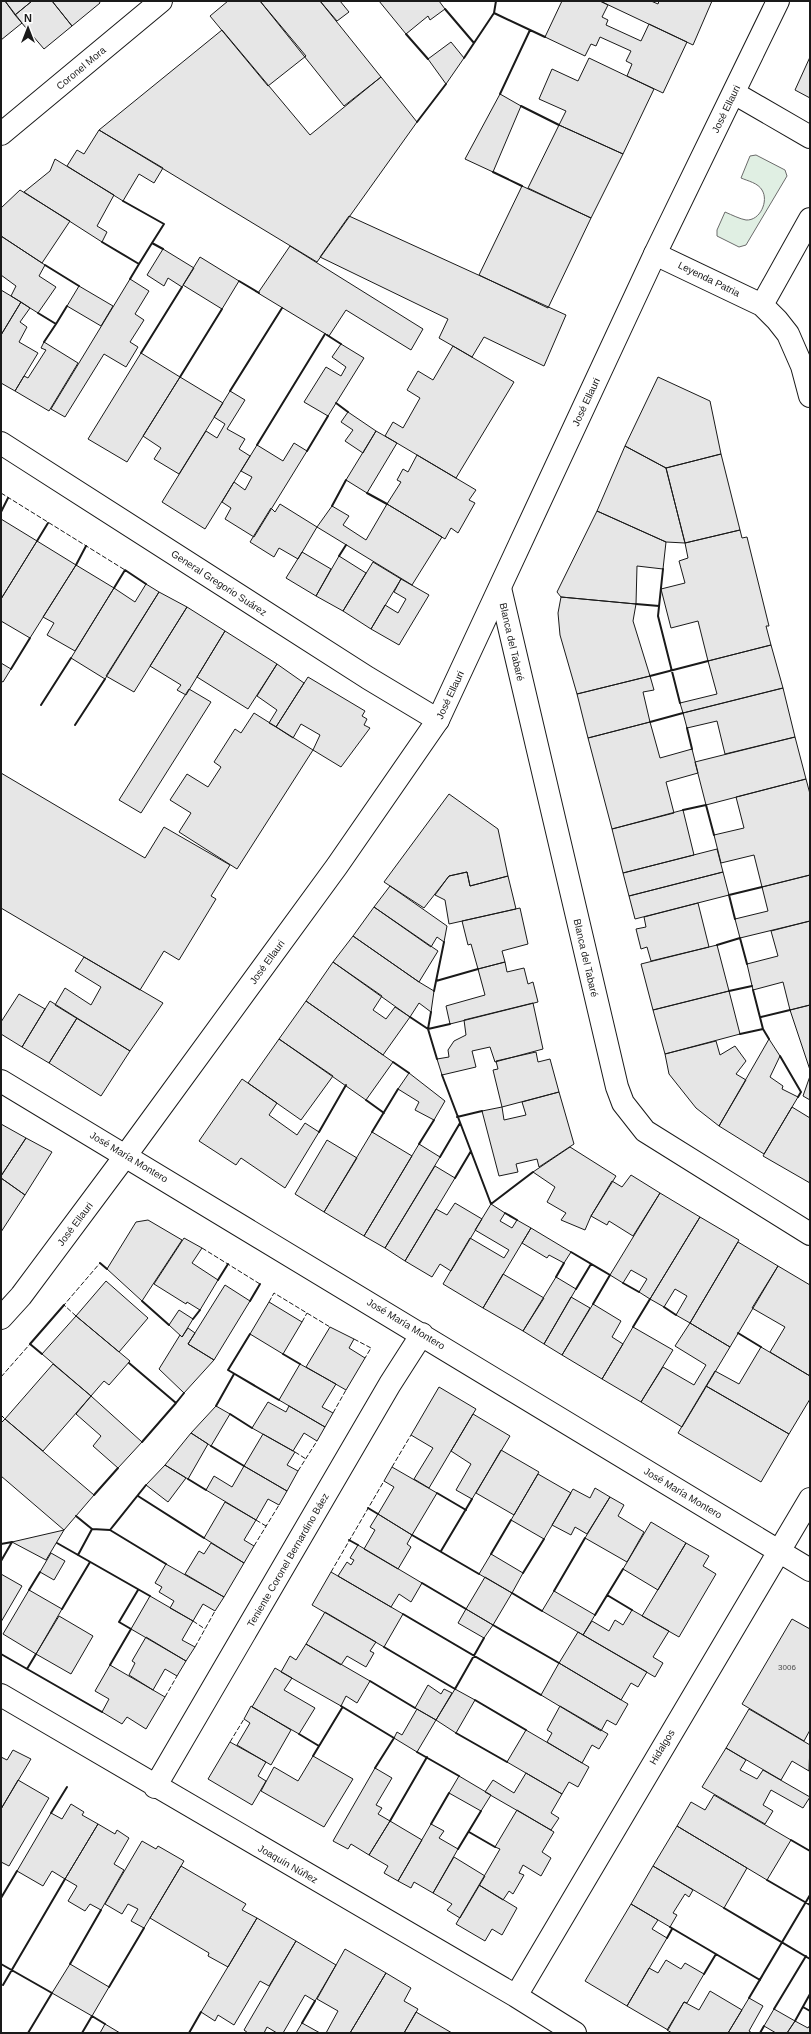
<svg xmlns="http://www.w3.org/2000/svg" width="811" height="2034" font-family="Helvetica,sans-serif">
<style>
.green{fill:#e0efe3;stroke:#6a6a6a}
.building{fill:#e6e6e6;stroke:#1a1a1a}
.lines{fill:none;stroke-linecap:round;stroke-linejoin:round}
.street-casing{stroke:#1a1a1a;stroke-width:24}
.secondary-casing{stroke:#1a1a1a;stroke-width:24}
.street{stroke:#fff;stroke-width:22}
.secondary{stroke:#fff;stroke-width:22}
.fence{stroke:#1a1a1a;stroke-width:1;stroke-dasharray:5 2;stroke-linecap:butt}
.wall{stroke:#1a1a1a;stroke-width:2}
.labels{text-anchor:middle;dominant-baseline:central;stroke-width:3;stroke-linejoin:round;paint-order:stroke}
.number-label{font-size:8px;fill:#4d4d4d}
.street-label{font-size:10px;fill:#1a1a1a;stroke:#fff}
</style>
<rect width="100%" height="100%" fill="#fff"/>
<path class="green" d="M756 155 785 170 787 176 746 245 739 247 717 236V230L725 212C732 215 740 219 746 220 760 221 769 201 762 190 758 183 748 181 741 178L750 156Z"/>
<path class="building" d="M1 1H5L22 23 1 40Z
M5 1H32L15 15Z
M32 1H52L72 26 44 49 15 15Z
M52 1H99L100 3 72 26Z
M228 1H260L306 56 268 86 210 16Z
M260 1H320L381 77 344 106Z
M320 1H340L349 12 337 21Z
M379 1H439L445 9 430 20 428 16 406 34Z
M562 1H600L608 5 602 17 608 20 606 25 641 41 649 24 687 42 663 93 627 76 632 64 626 61 631 51 600 37 596 46 591 44 585 56 545 37Z
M600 1H651L658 4 659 1H712L693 45Z
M222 30 310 135 381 77 417 122 317 262 99 130Z
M451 42 464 58 446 84 428 59Z
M810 57V98L795 90Z
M589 58 654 89 623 154 559 125 566 111 539 99 552 69 578 81Z
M500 94 521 106 493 172 465 159Z
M559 125 623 154 591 218 528 188Z
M99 130 163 168 154 183 139 174 123 201 67 166 77 150 84 154Z
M55 159 114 195 97 226 107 232 102 242 24 192 50 171Z
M522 186 591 218 548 308 479 275Z
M20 190 70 221 42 263 1 236V208Z
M349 216 566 315 544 366 484 337 472 357 439 338 448 319 320 257Z
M1 236 42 263 45 265 39 276 56 287 38 313 11 296 16 286 1 275Z
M290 246 423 329 411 350 346 310 329 336 258 293Z
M163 249 194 268 182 287 168 278 164 286 147 275Z
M200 257 239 281 222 309 183 285Z
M130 279 149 291 135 314 144 320 130 342 138 347 126 367 104 354 65 417 51 409Z
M79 286 113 306 101 326 67 306Z
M1 290 21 302 1 335Z
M21 302 30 308 20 322 27 327 19 342 38 353 15 391 1 383V335Z
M44 342 78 363 49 411 15 391 24 376 28 378 46 350 41 348Z
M341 344 364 358 328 416 304 402 326 367 341 376 346 367 332 357Z
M453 346 514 382 456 478 385 436 393 422 403 428 420 398 407 390 418 371 433 380Z
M141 353 180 377 127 462 88 439Z
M180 377 223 403 179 474 154 459 161 448 143 436Z
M658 377 710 401 721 454 666 468 625 446Z
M230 391 245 400 227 429 245 439 239 449 250 456 205 529 162 502 206 431 217 438 225 424 214 417Z
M348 412 376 431 363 453 345 441 353 430 341 422Z
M376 431 397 443 367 493 346 480Z
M294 443 307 451 254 537 225 519 231 508 222 502 234 482 245 490 252 477 241 471 257 445 283 461Z
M625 446 666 468 685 543 666 542 597 511Z
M721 454 740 530 685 543 666 468Z
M417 455 476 490 469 500 475 503 458 533 451 528 445 539 387 504 401 482 397 480 403 469 408 472Z
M280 504 317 527 298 559 279 548 274 557 250 542 271 508 275 512Z
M387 504 442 537 412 585 317 527 332 506 349 516 343 525 366 540Z
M597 511 666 542 663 569 637 566 636 604 561 597 557 592Z
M1 519 37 541 1 599Z
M740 530 742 538 747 537 769 626H766L771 645 708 661 698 621 671 628 661 589 685 583 679 561 688 558 685 543Z
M37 541 76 565 30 638 1 621V599Z
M302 552 331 569 316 596 286 578Z
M339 556 366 573 343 611 316 596Z
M373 562 401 579 371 629 343 611Z
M76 565 114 588 75 651 47 635 54 623 43 617Z
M401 579 429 595 399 645 371 629 385 605 398 613 406 599 394 592Z
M146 584 159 592 105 679 71 658 114 588 135 602Z
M159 592 187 607 134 692 106 676Z
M561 597 636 604 633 621 650 676 577 694 560 635 558 613Z
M187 607 225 631 186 695 177 690 181 685 150 666Z
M225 631 277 664 248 709 197 677Z
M771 645 783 688 683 713 680 703 717 694 708 661Z
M1 663 11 669 3 682 1 681Z
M277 664 304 683 276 727 269 723 277 710 257 696Z
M650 676 654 690 643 692 650 722 588 738 577 694Z
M308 677 365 711 362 716 367 719 364 725 370 728 341 767 313 750 320 735 301 724 293 738 276 727Z
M783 688 795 737 725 754 717 721 687 728 683 713Z
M189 689 211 702 141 813 119 800Z
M254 713 313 750 237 869 179 832 191 813 170 800 187 774 208 787 221 767 214 762 235 729 241 733Z
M650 722 660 758 692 749 698 773 666 782 674 813 612 829 588 738Z
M795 737 806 779 706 805 695 762Z
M1 773 145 858 164 827 230 865 211 896 216 899 179 960 164 951 140 990 1 908Z
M806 779 810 794V875L762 887 754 855 721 863 714 835 744 828 736 797Z
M449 794 498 829 508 876 470 886 467 872 449 876 424 908 384 882Z
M683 810 694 855 623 873 612 829Z
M717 849 723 872 629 896 623 873Z
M467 872 470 886 508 876 516 909 449 924 445 900 435 895 449 876Z
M723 872 729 895 635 919 629 896Z
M810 875V921L740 938 735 919 768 911 762 887Z
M390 886 447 926 444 942 437 937 431 947 374 907Z
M698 903 709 947 651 961 647 947 641 949 636 929 646 927 644 917Z
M374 907 438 951 419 982 353 936Z
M520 908 528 944 502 951 505 962 478 969 471 944 468 945 462 921Z
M810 921V1005L790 1010 783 982 753 990 747 964 778 956 771 931Z
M353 936 419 982 434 991 431 1012 419 1003 410 1017 333 962Z
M717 945 729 991 653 1010 641 964Z
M84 957 163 1003 130 1051 55 1005 65 988 91 1005 101 987 75 971Z
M333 962 382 996 373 1010 386 1019 395 1007 410 1017 383 1055 306 1001Z
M505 962 507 972 524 968 528 984 533 982 538 1002 450 1024 446 1006 485 995 478 969Z
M729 991 740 1034 665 1054 653 1010Z
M19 994 45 1009 22 1047 1 1034V1022Z
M50 1001 77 1018 49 1063 22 1047Z
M306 1001 393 1062 366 1100 279 1039Z
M533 1003 543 1049 495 1062 490 1047 472 1051 476 1067 442 1075 437 1059 449 1057 448 1050 454 1041 466 1035 464 1020Z
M810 1005V1070L790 1010Z
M77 1018 130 1051 101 1096 49 1063Z
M279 1039 333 1076 301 1120 248 1083Z
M769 1039 780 1056 770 1077 783 1086 782 1089 798 1097 764 1154 719 1126Z
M716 1041 720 1055 735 1046 746 1061 736 1074 746 1080 719 1126 696 1108 669 1074 665 1054Z
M536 1052 538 1062 550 1059 559 1092 502 1107 493 1070 498 1069 496 1061Z
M409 1073 445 1101 434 1120 415 1110 419 1102 398 1089Z
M810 1076V1100L803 1096Z
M242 1079 277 1103 269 1115 297 1135 305 1123 319 1132 285 1188 241 1158 236 1165 199 1141Z
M559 1092 574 1144 539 1167 537 1159 516 1164 518 1172 499 1176 482 1111 502 1107 504 1120 526 1115 522 1102Z
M792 1107 810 1118V1183L763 1156Z
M1 1124 26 1138 1 1176Z
M372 1132 412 1156 364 1236 324 1212Z
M26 1138 52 1152 25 1195 1 1178V1176Z
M327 1140 357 1158 324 1212 295 1194Z
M419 1144 440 1157 385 1248 364 1236Z
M570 1147 616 1176 591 1216 585 1230 561 1220 566 1213 547 1202 555 1187 533 1172Z
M435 1166 455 1178 405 1261 385 1248Z
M631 1175 660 1193 633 1236 609 1221 607 1225 591 1216 612 1181 622 1187Z
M1 1178 25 1195 1 1232Z
M660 1193 700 1217 650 1299 639 1292 647 1279 631 1270 623 1283 610 1275Z
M455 1203 482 1219 451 1271 440 1264 432 1277 405 1261 436 1209 447 1215Z
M491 1204 505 1213 500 1221 512 1228 517 1220 531 1228 483 1308 443 1284 470 1238 504 1258 509 1250 475 1230Z
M700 1217 739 1240 690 1323 676 1315 687 1296 675 1289 664 1307 650 1299Z
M148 1220 182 1240 142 1301 107 1269 136 1222Z
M531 1228 571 1252 564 1263 549 1255 547 1258 522 1243Z
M184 1238 202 1248 192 1263 218 1280 200 1310 187 1302 186 1304 154 1284Z
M738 1242 778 1266 730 1347 690 1323Z
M778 1266 810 1285V1376L770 1352 785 1327 752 1308Z
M503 1274 544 1298 523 1331 483 1308Z
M556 1277 576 1289 544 1344 523 1331Z
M106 1281 148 1318 119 1352 76 1316Z
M225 1285 250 1301 214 1360 188 1344Z
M571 1297 590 1308 562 1355 544 1344Z
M269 1302 302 1322 283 1354 250 1334Z
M593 1304 621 1321 612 1337 623 1344 602 1379 562 1355Z
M179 1310 193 1319 182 1337 169 1325Z
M76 1316 130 1361 109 1385 104 1381 91 1396 42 1354Z
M690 1323 730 1347 682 1427 641 1402 663 1367 694 1385 706 1365 675 1346Z
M330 1327 354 1339 349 1348 365 1358 346 1390 306 1367Z
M633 1327 673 1350 641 1402 602 1379Z
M188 1328 195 1333 188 1344 214 1360 184 1393 159 1369 180 1335 182 1337Z
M761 1347 810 1376V1399L789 1434 706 1386 715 1371 739 1384Z
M53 1364 91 1396 43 1451 5 1419Z
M300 1364 336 1384 322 1407 333 1413 325 1427 279 1400Z
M706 1386 789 1434 761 1482 678 1433Z
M439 1387 476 1409 429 1488 414 1479 433 1448 411 1435Z
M91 1396 142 1442 118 1468 93 1446 101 1436 76 1414Z
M268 1402 286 1412 289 1406 325 1427 317 1441 304 1433 293 1451 252 1428Z
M216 1406 230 1414 211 1446 191 1433Z
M473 1414 510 1436 472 1499 456 1490 471 1464 451 1451Z
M5 1419 94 1495 64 1530 1 1476V1423Z
M191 1433 208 1444 188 1479 165 1465Z
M263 1434 295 1452 287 1465 298 1471 287 1491 244 1466Z
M501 1450 539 1472 514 1515 476 1493Z
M165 1465 186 1478 168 1502 146 1485Z
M244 1466 287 1491 279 1505 268 1499 256 1520 206 1490 214 1476 232 1487Z
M392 1467 437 1493 412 1535 378 1514 394 1487 384 1481Z
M538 1474 571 1493 544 1539 511 1520Z
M595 1488 610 1497 587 1534 575 1527 571 1535 552 1525 573 1489 590 1498Z
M610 1497 624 1505 618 1516 644 1532 627 1562 585 1538Z
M225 1502 256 1520 244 1540 254 1546 244 1563 204 1538Z
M378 1514 412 1535 407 1544 411 1547 398 1569 364 1549 375 1530 370 1527Z
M651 1522 686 1543 658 1590 623 1569Z
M64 1530 46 1560 12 1542Z
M211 1543 244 1563 224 1597 185 1574 199 1551 204 1554Z
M686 1543 709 1556 703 1566 716 1574 679 1637 642 1616Z
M358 1545 422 1583 411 1602 399 1594 391 1607 338 1576 347 1562 351 1565 354 1560 350 1558Z
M51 1553 65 1561 54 1580 40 1572Z
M491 1554 523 1573 512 1593 479 1574Z
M166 1564 224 1597 215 1611 203 1604 193 1621 170 1608 174 1601 159 1592 162 1587 155 1583Z
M331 1572 403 1614 384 1647 312 1605Z
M1 1574 22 1586 1 1622Z
M485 1577 512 1593 493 1625 466 1609Z
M29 1590 62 1609 36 1654 3 1634Z
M554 1591 595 1615 583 1635 542 1611Z
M150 1596 193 1621 182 1640 195 1647 186 1661 131 1629Z
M466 1609 493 1625 484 1638 458 1623Z
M632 1610 669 1631 653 1657 663 1663 655 1677 583 1635 592 1621 609 1631 615 1620 623 1625Z
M325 1612 376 1642 370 1651 374 1653 366 1667 347 1656 341 1665 306 1644Z
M59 1616 93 1636 71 1674 36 1654Z
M792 1619 810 1629V1730L804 1741 742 1704Z
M578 1632 647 1672 638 1687 631 1683 621 1700 559 1663Z
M146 1637 186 1661 177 1676 165 1669 153 1690 129 1675 135 1663 132 1661Z
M306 1644 370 1681 357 1703 346 1696 341 1706 281 1672 290 1656 296 1660Z
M559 1663 628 1704 616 1725 607 1720 601 1731 541 1695Z
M110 1665 165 1697 146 1729 127 1717 122 1724 102 1712 109 1699 95 1691Z
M275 1668 292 1678 284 1690 315 1708 299 1734 252 1707Z
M428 1685 441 1694 444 1689 452 1693 436 1720 415 1708Z
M455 1689 475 1700 456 1733 436 1720Z
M251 1706 291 1730 271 1765 237 1745 250 1723 244 1719Z
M560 1706 608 1734 599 1749 592 1745 582 1763 547 1742 552 1733 547 1730Z
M417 1709 436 1720 417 1752 394 1738 397 1732 402 1735Z
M749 1709 810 1745 809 1771 792 1761 781 1780 726 1748Z
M526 1730 589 1767 578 1787 569 1782 562 1794 507 1762Z
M230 1742 266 1762 258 1776 266 1781 252 1805 208 1779Z
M726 1748 746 1760 740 1770 757 1779 763 1770 810 1797 803 1808 771 1790 763 1805 773 1811 765 1824 702 1787Z
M13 1750 31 1759 1 1809V1757L7 1760Z
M313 1756 353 1779 324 1827 261 1791 274 1767 298 1781Z
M375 1768 392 1778 376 1805 382 1808 378 1814 390 1821 369 1855 351 1844 348 1849 333 1841Z
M526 1773 562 1794 551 1813 559 1818 551 1830 485 1792 493 1780 514 1793Z
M459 1776 491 1795 481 1811 449 1793Z
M18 1780 49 1798 9 1866 1 1862V1809Z
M714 1795 791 1840 767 1880 677 1826 691 1802 705 1810Z
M71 1804 84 1812 82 1815 98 1824 65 1879 52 1871 43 1886 17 1871 51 1813 62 1819Z
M517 1810 554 1832 542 1852 551 1858 541 1876 523 1865 519 1873 524 1875 513 1894 509 1891 503 1900 479 1885 500 1849 495 1847Z
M390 1821 422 1840 398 1881 384 1873 388 1866 369 1855Z
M98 1824 115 1834 117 1830 129 1838 114 1864 124 1870 101 1910 90 1904 85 1911 68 1901 77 1886 65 1879Z
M431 1824 444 1831 439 1838 458 1849 433 1893 414 1882 411 1888 398 1881Z
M677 1826 747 1868 724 1908 653 1866Z
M142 1841 156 1849 158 1846 184 1861 144 1928 131 1921 138 1909 128 1904 122 1914 105 1904Z
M454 1857 485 1876 460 1918 447 1910 452 1904 433 1893Z
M181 1866 246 1904 242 1910 257 1918 228 1967 208 1956 209 1953 150 1918Z
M653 1866 693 1890 689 1897 685 1894 673 1913 677 1915 670 1927 631 1904Z
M479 1885 517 1908 502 1935 492 1929 485 1941 456 1924Z
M631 1904 658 1920 652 1929 667 1938 627 2006 585 1981Z
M257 1918 296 1941 269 1986 260 1981 234 2025 218 2015 215 2021 201 2012Z
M296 1941 336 1965 315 2001 305 1995 283 2033H277L267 2027 264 2033H248L244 2030Z
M345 1949 386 1973 350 2033H326L338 2011 317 1999Z
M666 1960 681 1969 685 1963 704 1974 687 2003 684 2002 668 2030 627 2006 649 1968 658 1973Z
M70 1964 109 1987 92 2016 52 1993Z
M386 1973 411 1988 404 2001 418 2009 404 2033H350Z
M710 1991 742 2010 728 2033H672L667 2030 684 2002 699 2010Z
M749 1998 763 2006 749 2031 752 2033H728Z
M774 2009 795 2021 787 2033H776L764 2026Z
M416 2012 452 2033H404Z
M795 2021 808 2028 810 2025V2033H787Z
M302 2023 320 2033H296Z
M105 2024 120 2033H100Z"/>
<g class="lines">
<defs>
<path id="street" d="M734 93 810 137
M1 134 161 1
M655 254 762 305 777 320 788 334 802 366 810 396
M762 305 810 219
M1 443 368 678 438 720
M500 588 617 1087 623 1103 645 1131 810 1234
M1 1081 810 1570
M1 1695 516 1996 575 2033
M155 1787 390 1384 422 1334
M516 1996 810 1499"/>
<path id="secondary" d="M1 1318 21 1296 126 1155 337 866 438 720 655 254 778 1"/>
</defs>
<use href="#street" class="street-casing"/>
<use href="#secondary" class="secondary-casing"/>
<use href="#street" class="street"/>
<use href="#secondary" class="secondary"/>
<path class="fence" d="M1 493 125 570
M202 1248 260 1284
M269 1302 274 1293 330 1327
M76 1316 64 1305 100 1263
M302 1322 307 1313
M354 1339 371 1348 365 1358
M1 1377 30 1344
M333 1413 346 1390
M1 1415 5 1419
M295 1452 306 1459
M392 1467 411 1435
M298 1471 317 1441
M256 1520 266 1526
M254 1546 279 1505
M331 1572 384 1481
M193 1621 205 1629
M195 1647 215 1611
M165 1697 177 1676
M230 1742 244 1719"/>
<path class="wall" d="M445 9 474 43
M494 13 545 37
M406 34 428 59
M464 58 494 13 496 1
M500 94 530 30
M521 106 559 125
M417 122 446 84
M493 172 522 186
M123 201 164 224 152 243
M102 242 139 264 130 279
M139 264 152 243 163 249
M45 265 79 286
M239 281 259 293
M38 313 56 324 67 306
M327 335 341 344
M44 342 56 324
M141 353 182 287
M180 377 222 309
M230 391 282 308
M336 403 348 412
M257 445 325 334
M307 451 328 416
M367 493 387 504
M332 506 346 480
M1 512 8 498
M37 541 48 523
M339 556 346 545
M76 565 86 546
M663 569 658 616 680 703
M114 588 125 570 146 584
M636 604 659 606
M11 669 30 638
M650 676 708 661
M41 705 71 658
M650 722 683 713
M75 725 105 679
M687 728 692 749
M683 810 706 805 714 835
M735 919 729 895 762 887
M717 945 740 938 747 964
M436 981 478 969
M434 991 444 942
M729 991 752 986
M431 1012 428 1029 437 1059
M410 1017 428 1029 450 1024
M761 1017 790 1010
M763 1029 769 1039
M740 1034 763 1029 753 990
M780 1056 801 1092 798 1097
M393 1062 409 1073
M442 1075 491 1204 533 1172
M366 1100 384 1113
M457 1117 482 1111
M319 1132 346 1085
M372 1132 398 1089
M419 1144 434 1120
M440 1157 460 1123
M455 1178 471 1151
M505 1213 517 1220
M571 1252 610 1275 593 1304
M100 1263 107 1269
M556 1277 564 1263
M218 1280 228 1264
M623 1283 639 1292
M576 1289 591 1264
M142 1301 169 1325
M250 1301 260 1284
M664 1307 676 1315
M193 1319 200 1310
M633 1327 650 1299
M738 1333 761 1347
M250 1334 228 1370 279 1400
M42 1354 30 1344 64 1305
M283 1354 300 1364
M129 1363 176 1403 142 1442
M176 1403 184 1393
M216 1406 234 1374
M230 1414 252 1428
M211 1446 244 1466
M188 1479 206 1490
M437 1493 466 1510
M94 1495 118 1468
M138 1496 204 1538
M368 1508 378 1514
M76 1516 92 1529 110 1530 166 1564
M110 1530 146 1485
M412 1535 479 1574
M349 1540 358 1545
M57 1543 150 1596
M1 1544 12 1542
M441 1551 472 1499
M491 1554 511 1520
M78 1555 92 1529
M1 1561 12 1542
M523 1573 544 1539
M422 1583 466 1609
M29 1590 40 1572
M554 1591 585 1538
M512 1593 542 1611
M607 1595 632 1610
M62 1609 90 1562
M403 1614 541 1695
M595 1615 623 1569
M493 1625 559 1663
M384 1647 455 1689 484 1638
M1 1654 102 1712
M110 1665 131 1629 119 1622 138 1590
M27 1669 36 1654
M370 1681 415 1708
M475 1700 526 1730
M341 1706 394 1738 375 1768
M456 1733 507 1762
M299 1734 319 1746
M417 1752 459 1776
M313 1756 342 1708
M51 1813 67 1787
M390 1821 427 1757
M431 1824 449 1793
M469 1832 495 1847
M791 1840 810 1851
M458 1849 481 1811
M767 1880 810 1905
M1 1898 17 1871
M724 1908 810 1959
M670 1927 760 1980
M667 1938 672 1929
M1 1964 52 1993 28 2033
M70 1964 101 1910
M704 1974 716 1954
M3 1985 65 1879
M109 1987 144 1928
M749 1998 810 1895
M803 2007 810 2011
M774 2009 806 1956
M795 2021 810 1994
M302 2023 315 2001
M82 2033 92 2016 105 2024
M189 2033 201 2012
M760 2033 764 2026"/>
</g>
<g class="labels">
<g class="number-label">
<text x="787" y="1667">3006</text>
</g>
<g class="street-label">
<text transform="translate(81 68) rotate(-40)">Coronel Mora</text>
<text transform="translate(726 109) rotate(-64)">José Ellauri</text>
<text transform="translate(709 279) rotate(26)">Leyenda Patria</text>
<text transform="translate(586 402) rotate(-65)">José Ellauri</text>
<text transform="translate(219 583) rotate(33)">General Gregorio Suárez</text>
<text transform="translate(512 642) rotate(77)">Blanca del Tabaré</text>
<text transform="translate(450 695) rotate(-65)">José Ellauri</text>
<text transform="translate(586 958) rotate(77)">Blanca del Tabaré</text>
<text transform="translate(267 962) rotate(-54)">José Ellauri</text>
<text transform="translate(129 1157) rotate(31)">José María Montero</text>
<text transform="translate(75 1224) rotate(-53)">José Ellauri</text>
<text transform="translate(406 1324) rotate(31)">José María Montero</text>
<text transform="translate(683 1493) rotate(31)">José María Montero</text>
<text transform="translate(288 1560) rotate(-60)">Teniente Coronel Bernardino Báez</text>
<text transform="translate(662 1747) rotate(-59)">Hidalgos</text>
<text transform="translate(288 1864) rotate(30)">Joaquín Núñez</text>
</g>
</g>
<rect width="811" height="2034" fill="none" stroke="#1a1a1a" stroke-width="4"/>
<g transform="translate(28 28)" stroke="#ffffff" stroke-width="3" paint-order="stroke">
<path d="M0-3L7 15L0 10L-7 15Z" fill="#1a1a1a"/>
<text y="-6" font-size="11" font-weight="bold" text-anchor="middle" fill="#1a1a1a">N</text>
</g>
</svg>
